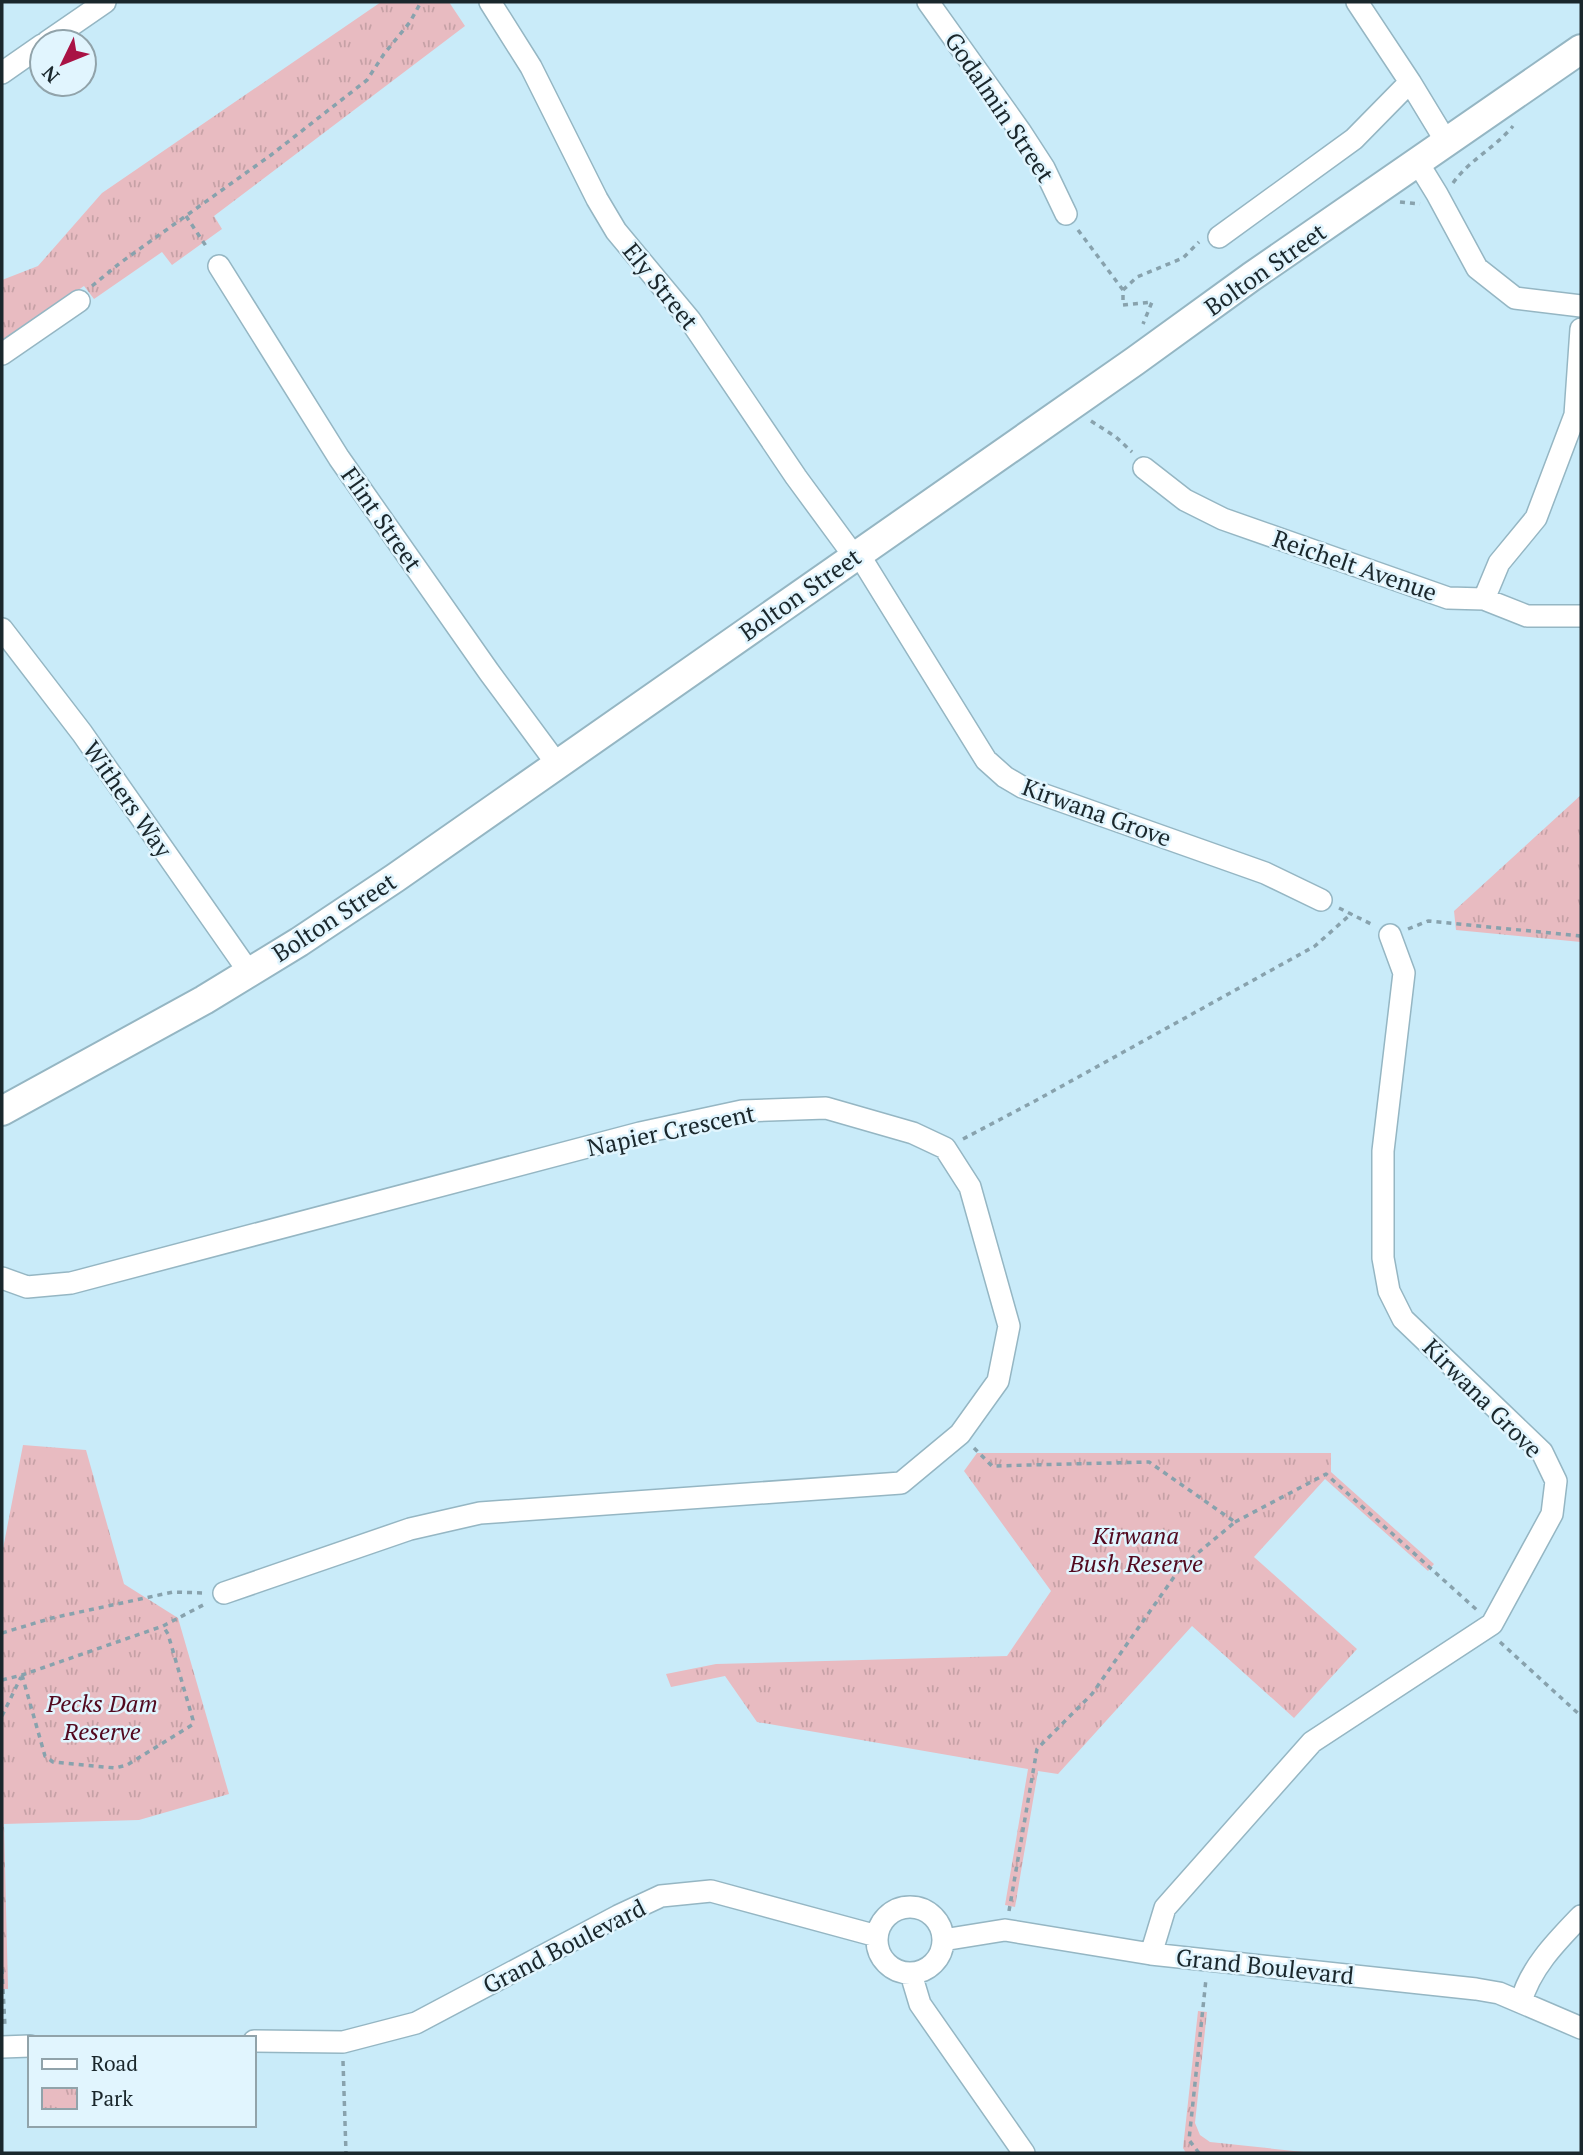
<svg xmlns="http://www.w3.org/2000/svg" width="1583" height="2155" font-family="'PT Serif',serif">
<style>
.park{fill:url(#park-tufts)}
.lines{fill:none;stroke-linecap:round;stroke-linejoin:round}
.street-casing{stroke:#95b6c3;stroke-width:24}
.secondary-casing{stroke:#95b6c3;stroke-width:32}
.path{stroke:#88a2ad;stroke-width:3.5;stroke-dasharray:5 5;stroke-linecap:butt}
.street{stroke:#fff;stroke-width:21}
.secondary{stroke:#fff;stroke-width:28}
.labels{text-anchor:middle;dominant-baseline:central;stroke-width:5;stroke-linejoin:round;paint-order:stroke}
.street-label{font-size:24px;fill:#1a272c;stroke:#e1f5fe}
.park-label{font-size:24px;font-style:italic;fill:#52091f;stroke:#e1f5fe}
</style>
<defs>
<pattern id="park-tufts" width="24" height="20" patternUnits="userSpaceOnUse" patternTransform="scale(1.75)"><rect width="24" height="20" fill="#e8bbc1"/><path d="M3 7l-1-3M5 7V3M7 7l1-3M15 17l-1-3M17 17v-4M19 17l1-3" fill="none" stroke="#c6a1a6"/></pattern>
</defs>
<rect width="100%" height="100%" fill="#c9ebf9"/>
<path class="park" d="M381 2H449L465 26 214 216 222 229 172 265 162 252 94 299 84 286 2 343V280L38 266 102 193Z
M1581 795V942L1456 930 1454 911Z
M23 1445 86 1450 124 1584 178 1618 229 1794 139 1820 4 1824 8 1989H2V1554Z
M977 1453H1331V1472L1434 1564 1428 1571 1325 1479 1254 1557 1357 1649 1294 1718 1192 1626 1058 1774 1038 1771 1015 1907 1005 1905 1028 1769 757 1722 725 1676 671 1687 666 1674 716 1664 1007 1656 1051 1591 964 1471Z
M1198 2011 1207 2012 1195 2123 1200 2135 1210 2142 1313 2153H1186L1183 2148Z"/>
<g class="lines">
<defs>
<path id="street" d="M490 2 531 67 597 199 616 231 690 320 796 477 854 556
M928 2 1020 131 1044 168 1066 214
M1357 2 1410 82 1447 143
M47 42 105 2
M2 73 42 45
M1418 163 1437 194 1477 268 1515 298 1581 306
M1219 237 1354 139 1410 82
M219 266 339 458 489 672 557 764
M2 354 79 301
M1144 468 1185 500 1223 519 1448 598 1484 599 1527 616H1581
M858 553 986 760 1005 777 1022 787 1265 873 1321 900
M1484 599 1499 563 1536 518 1575 415 1581 329
M2 629 82 733 249 972
M2 1278 27 1287 71 1283 640 1133 742 1111 826 1108 913 1133 945 1148 970 1187 1009 1326 998 1381 960 1434 901 1483 480 1513 410 1529 224 1593
M877 1940a33 33 0 1 1 66 0a33 33 0 1 1-66 0Z
M943 1940 1005 1930 1151 1954 1476 1989 1499 1993 1581 2028
M1151 1954 1165 1908 1312 1742 1492 1624 1552 1514 1556 1481 1542 1452 1403 1319 1389 1291 1383 1258V1151L1404 973 1390 935
M911 1974 920 2004 1024 2153
M1521 2002C1530 1968 1557 1941 1581 1916
M254 2041 343 2042 416 2023 618 1916 661 1896 711 1891 877 1936
M2 2047 30 2046"/>
<path id="secondary" d="M2 1111 204 1000 299 942 395 878 1135 361 1251 277 1581 49"/>
</defs>
<use href="#street" class="street-casing"/>
<use href="#secondary" class="secondary-casing"/>
<path class="path" d="M1453 183C1470 159 1494 149 1513 126
M1400 202 1420 204
M186 216 208 249
M1078 230 1123 290V305L1152 302 1143 324
M92 286 120 263 271 155 367 80 384 54 410 22 421 2
M1123 290 1137 277 1183 258 1199 242
M1091 421 1116 437 1132 452
M1339 908 1373 925
M1408 929 1428 921 1581 936
M963 1139 1035 1101 1315 946 1352 913
M974 1448 992 1466 1149 1462 1235 1522 1181 1567 1092 1694 1037 1749 1009 1911
M1235 1522 1326 1474 1478 1611
M2 1633 52 1618 173 1592 205 1593
M1500 1642 1581 1716
M22 1675 45 1756 53 1762 115 1768 127 1765 192 1725 193 1720 168 1634 163 1626
M2 1680 22 1675 163 1626 207 1603
M2 1716 21 1677
M2 1969 5 2027
M343 2061 346 2153
M1199 2153 1189 2140 1206 1979"/>
<use href="#street" class="street"/>
<use href="#secondary" class="secondary"/>
</g>
<g class="labels">
<g class="street-label">
<text transform="translate(1000 107) rotate(56)">Godalmin Street</text>
<text transform="translate(1265 269) rotate(-35)">Bolton Street</text>
<text transform="translate(661 286) rotate(51)">Ely Street</text>
<text transform="translate(382 519) rotate(55)">Flint Street</text>
<text transform="translate(1355 565) rotate(19)">Reichelt Avenue</text>
<text transform="translate(800 594) rotate(-35)">Bolton Street</text>
<text transform="translate(128 799) rotate(55)">Withers Way</text>
<text transform="translate(1097 812) rotate(20)">Kirwana Grove</text>
<text transform="translate(334 917) rotate(-33)">Bolton Street</text>
<text transform="translate(671 1130) rotate(-12)">Napier Crescent</text>
<text transform="translate(1483 1398) rotate(45)">Kirwana Grove</text>
<text transform="translate(564 1946) rotate(-27)">Grand Boulevard</text>
<text transform="translate(1265 1966) rotate(6)">Grand Boulevard</text>
</g>
<g class="park-label">
<text x="1136" y="1535">Kirwana<tspan x="1136" dy="28">Bush Reserve</tspan></text>
<text x="102" y="1703">Pecks Dam<tspan x="102" dy="28">Reserve</tspan></text>
</g>
</g>
<rect width="1583" height="2155" fill="none" stroke="#1a272c" stroke-width="7"/>
<rect x="28" y="2036" width="228" height="91" fill="#e1f5fe" stroke="#91a3aa" stroke-width="2"/>
<rect x="42" y="2059" width="35" height="10" fill="#ffffff" stroke="#91a3aa" stroke-width="2"/>
<text x="91" y="2071" font-size="21" fill="#1a272c">Road</text>
<rect x="42" y="2088" width="35" height="21" fill="url(#park-tufts)" stroke="#91a3aa" stroke-width="2"/>
<text x="91" y="2106" font-size="21" fill="#1a272c">Park</text>
<g transform="translate(63 63) rotate(227)"><circle r="33" fill="#e1f5fe" stroke="#91a3aa" stroke-width="2"/>
<path d="M0-5L12 26L0 18L-12 26Z" fill="#a91345"/>
<text y="-10" font-size="19" font-weight="bold" text-anchor="middle" fill="#1a272c">N</text>
</g>
</svg>
